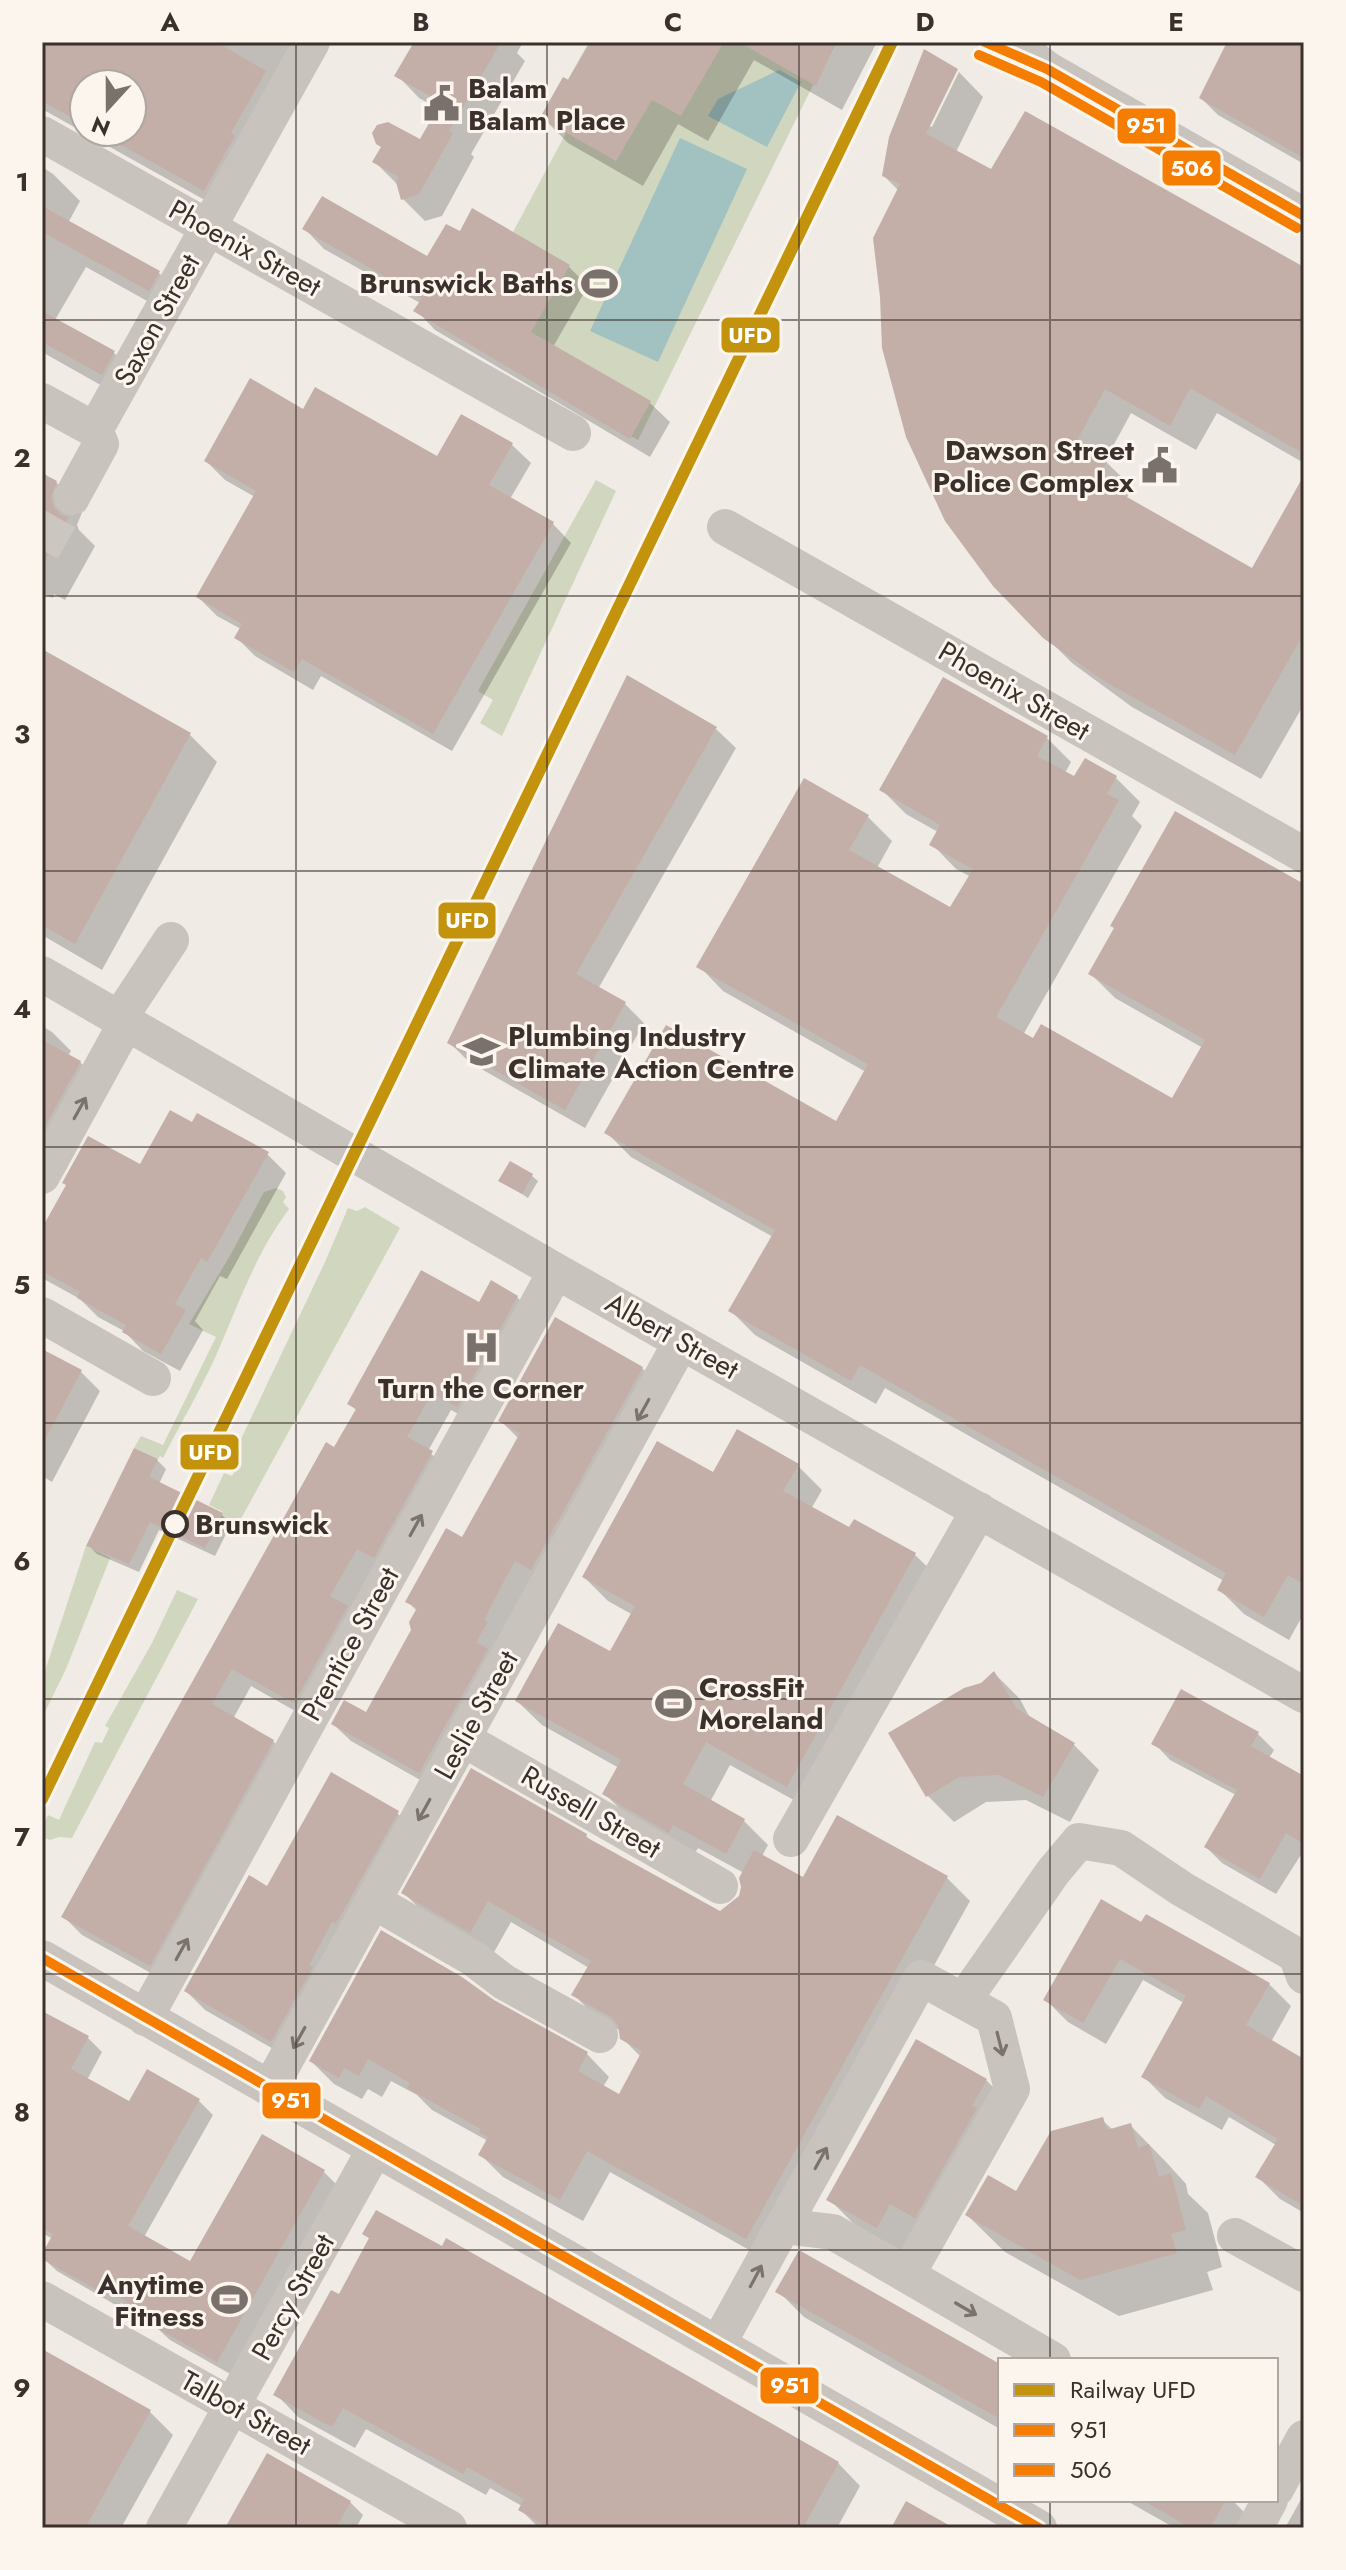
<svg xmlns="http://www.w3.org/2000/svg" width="1346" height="2570" font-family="Jost,sans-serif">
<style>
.green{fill:#d1d6bf}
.water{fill:#a1c2c1}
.shadow{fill:#0003;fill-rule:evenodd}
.building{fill:#c3afa7}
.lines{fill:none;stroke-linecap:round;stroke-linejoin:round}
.minor-tunnel{stroke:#ccc6c0;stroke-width:36;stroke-dasharray:36 18;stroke-linecap:butt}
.minor{stroke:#c9c3be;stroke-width:36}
.bus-1-casing{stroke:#fbf5ee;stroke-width:16}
.bus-2-casing{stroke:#fbf5ee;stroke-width:16}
.bus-1{stroke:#f57e02;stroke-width:10}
.bus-2{stroke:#f57e02;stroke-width:10}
.rail-1-casing{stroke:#fbf5ee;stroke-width:18}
.rail-1{stroke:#c4930d;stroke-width:12}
.oneway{stroke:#7b726d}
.grid{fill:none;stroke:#3b302b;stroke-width:2;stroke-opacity:0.55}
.stop-dot{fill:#fbf5ee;stroke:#3b302b;stroke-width:4}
.labels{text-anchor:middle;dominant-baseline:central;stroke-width:6;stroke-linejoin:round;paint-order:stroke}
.poi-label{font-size:28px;font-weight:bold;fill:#3b302b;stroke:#fbf5ee;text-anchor:start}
.street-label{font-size:28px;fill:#3b302b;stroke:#fbf5ee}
.stop-label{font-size:28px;font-weight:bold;fill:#3b302b;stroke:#fbf5ee;text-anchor:start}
.line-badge{stroke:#fbf5ee;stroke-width:3}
.badge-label{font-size:22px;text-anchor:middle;font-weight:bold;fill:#fff}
.neatline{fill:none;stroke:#3b302b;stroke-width:3}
.grid-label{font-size:26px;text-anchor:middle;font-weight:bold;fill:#3b302b}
</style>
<rect width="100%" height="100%" fill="#f0ebe5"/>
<path class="green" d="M589 42H837L814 83 638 440 510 368 513 232 566 133 540 118 563 77 568 79Z
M596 480 616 491 502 736 480 723 493 700 478 691Z
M276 1188 283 1191 286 1197 283 1202 289 1209C254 1256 238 1306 215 1358 199 1392 180 1425 163 1458L160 1456 158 1459 134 1448 141 1436 163 1445 216 1337 189 1324 231 1254 264 1192Z
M365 1207 400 1228 231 1537 216 1528 223 1512 209 1505 224 1473 232 1476 240 1459 233 1456 325 1262 348 1208 357 1211Z
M86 1546 110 1558 66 1669 42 1718V1680Z
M177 1590 198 1599 72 1838 59 1837 50 1840 42 1837V1827L48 1815 59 1820 95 1742 102 1743 109 1728 105 1726 152 1643Z"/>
<path class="water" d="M779 70 801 82 767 147 708 116 718 99Z
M680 138 747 169 658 362 590 331Z"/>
<path class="shadow" d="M42 42H310L228 213 42 109ZM84 84H132V132H84Z
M416 42H523L517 53 525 61 471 154 474 157 442 216 425 221 403 199 397 184 375 162 382 148 421 142 439 109 419 98 397 75Z
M592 42H877L842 110 754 60 708 141 678 124 643 186 568 143 542 117 569 83Z
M1229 42H1304V164L1218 115 1201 98Z
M959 72 983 97 956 152 992 172 1304 270V463L1217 413 1196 450 1131 413 1105 461 1133 488 1126 499 1252 571 1304 479V704L1261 779 1132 707 1072 663 994 585 899 191 884 176 930 126 932 127Z
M42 167 53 174 80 201 68 223 159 273 186 300 176 317 86 267 55 320 114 353 141 380 129 401 42 352Z
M305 229 428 259 461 234 568 266 588 286 553 347 650 403 670 422 650 457 435 330 416 310 420 303 324 249Z
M304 412 438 459 462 416 512 445 531 463 510 499 553 524 571 543 452 751 321 676 313 690 255 656 236 637 241 629 217 616 198 597 255 497 225 480 206 461Z
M42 475 56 482 83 510 77 525 79 530 95 546 65 600 54 594 53 598 42 593Z
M42 651 190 735 217 762 102 970 42 935Z
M716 729 736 748 598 989 625 1004 644 1023 585 1128 469 1062 449 1042Z
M1047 738 1071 762 1065 773 1075 779 1116 778 1140 802 1132 816 1142 826 1023 1035 1173 1101 1203 1048 1115 998 1091 974 1304 891V1613L1289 1640 1244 1614 1219 1589 1224 1581 885 1388 876 1404 755 1335 731 1311 773 1237 631 1157 607 1133 836 1124 866 1072 723 991 699 966 804 781 868 817 892 841 877 868 951 910 971 877 956 869 932 844 938 832 906 814 882 790Z
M42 1026 52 1032 71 1051 68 1056 80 1062 99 1081 42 1188Z
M193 1125 267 1154 286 1173 227 1279 220 1276 195 1321 203 1330 180 1371 143 1351 124 1331 98 1317 80 1299 42 1278V1232L140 1167Z
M532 1176 538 1181 528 1198 501 1180Z
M517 1297 536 1316 477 1424 451 1410 428 1451 450 1471 313 1721 251 1686 233 1719 273 1741 292 1760 169 1983 82 1935 64 1917 357 1411 349 1403 479 1305Z
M42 1351 81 1372 100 1391 52 1482 42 1476Z
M642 1368 660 1386 438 1790 351 1741 333 1724 366 1714 414 1630 417 1611 407 1601 462 1540 519 1439 500 1420Z
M157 1460 166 1469 159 1484 222 1515 231 1524 215 1556 159 1530 139 1572 97 1554 88 1545Z
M797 1465 822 1490 811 1509 849 1530 914 1554 939 1578 812 1810 730 1765 710 1802 744 1821 768 1845 762 1856 804 1880 838 1818 947 1878 970 1901 769 2261 610 2172 583 2221 503 2177 480 2154 488 2141 432 2110 417 2095 391 2081 382 2097 368 2089 362 2099 334 2084 311 2061 493 2002 587 2054 609 2077 603 2087 620 2097 641 2057 622 2038 621 2031 596 2017 574 1995 589 1968 511 1922 493 1954 426 1915 404 1893 586 1836 593 1843 721 1914 740 1897 744 1873 698 1848 694 1855 629 1818 605 1794 619 1768 542 1725 517 1701 611 1654 633 1615 608 1601 584 1577 714 1474Z
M994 1673 1020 1699 1031 1720 1073 1744 1099 1770 1070 1822 1026 1800 986 1802 954 1822 928 1796 891 1734 982 1684Z
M1258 1734 1274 1750 1269 1758 1304 1778V1850L1276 1894 1222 1863 1206 1847 1236 1795 1170 1760 1154 1743Z
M397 1813 416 1831 291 2059 205 2010 186 1991 268 1889Z
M1142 1924 1269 1984 1291 2006 1271 2042 1304 2064V2213L1280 2199 1258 2177 1276 2145 1229 2117 1222 2130 1165 2098 1143 2076 1184 2003 1143 1980 1106 2044 1068 2022 1046 2000Z
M42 2012 88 2038 102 2052 87 2080 129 2104 199 2101 213 2115 144 2237 191 2263 323 2171 338 2186 232 2375 170 2340 155 2326 156 2323 121 2303 119 2307 57 2271 42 2257 53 2239 42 2233Z
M986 2080 1012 2106 903 2252 855 2225 829 2199Z
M1102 2120 1113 2130 1130 2125 1167 2163 1186 2184 1188 2194 1208 2213 1222 2267 1207 2272 1213 2290 1119 2316 1005 2252 967 2215 1017 2194Z
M778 2291 1000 2366V2429L804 2317Z
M42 2351 150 2412 173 2435 121 2528H42Z
M276 2394 838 2463 860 2486 837 2528H539L520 2509 522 2506 490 2488 486 2495 366 2429 355 2448 298 2417Z
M268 2456 350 2502 363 2515 356 2528H228Z
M1304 2494V2528H1285Z
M1125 2500H1232L1254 2522 1250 2528H1175Z"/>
<path class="building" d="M42 42H216L266 71 231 133 235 136 204 191 98 132H132V84H84V124L42 101Z
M414 42H501L449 131 453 133 419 194 401 200 396 182 399 177 372 162 381 147 376 144 372 133 377 125 388 122 420 139 441 102 394 76Z
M590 42H724L681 116 652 100 616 161 540 118 563 77 568 80Z
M739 42H836L816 86Z
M1227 42H1304V158L1199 98Z
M924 49 958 69 926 134 991 169 1025 111 1304 267V454L1190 388 1170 426 1105 389 1076 442 1108 460 1097 480 1252 568 1304 475V633L1235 755 1104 681 1043 638 993 586 945 521 906 437 882 348 880 297 873 238 900 184 882 176 889 137Z
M322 196 427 256 446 224 460 231 472 208 570 265 531 332 651 401 630 439 413 311 422 298 302 229Z
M42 206 160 271 149 291 42 232Z
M42 311 115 351 102 375 42 342Z
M250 378 303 409 315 387 437 456 461 414 513 443 489 485 554 522 433 734 302 659 294 672 285 667 234 638 242 624 196 597 256 491 204 461Z
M42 473 57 481 51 497 54 507 61 515 69 517 42 566Z
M42 649 191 733 75 944 42 925Z
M627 675 717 727 576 974 626 1002 565 1110 447 1043Z
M943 677 1048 736 1037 756 1074 776 1085 758 1117 776 1107 794 1119 800 996 1017 1033 1038 1041 1024 1172 1098 1205 1040 1088 974 1114 928 1110 926 1175 811 1304 884V1584L1288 1575 1264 1617 1217 1590 1226 1573 860 1365 851 1381 728 1311 775 1230 604 1133 666 1025 836 1121 868 1064 696 967 804 778 869 815 849 850 950 907 973 869 929 845 940 825 879 790Z
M42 1040 81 1061 42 1132Z
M170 1110 192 1122 197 1113 269 1152 207 1262 201 1258 175 1304 186 1310 161 1354 122 1332 126 1325 77 1298 80 1292 42 1271V1228L66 1185 62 1183 88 1136 140 1164Z
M510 1161 533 1174 522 1194 498 1181Z
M421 1270 479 1302 491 1280 518 1296 457 1407 432 1393 407 1437 433 1451 374 1558 357 1549 330 1596 348 1606 294 1703 232 1669 212 1704 274 1740 150 1966 61 1917 326 1442 334 1447 356 1409 347 1404Z
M555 1317 643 1367 531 1570 515 1561 503 1583 484 1620 488 1622 476 1642 488 1649 419 1773 331 1724 344 1700 366 1712 411 1630 409 1622 417 1608 405 1602 446 1528 462 1537 520 1433 498 1421Z
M42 1349 82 1370 42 1445Z
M737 1429 799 1464 783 1491 849 1527 854 1519 916 1553 787 1787 706 1742 683 1784 745 1819 726 1854 673 1825 669 1833 602 1794 621 1760 515 1701 558 1623 610 1651 635 1606 582 1577 657 1441 713 1472Z
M134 1448 158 1459 149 1477 223 1513 205 1548 150 1522 129 1564 86 1546Z
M994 1671 1016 1708 1075 1743 1043 1797 999 1775 959 1777 926 1797 888 1733 964 1688 981 1683Z
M1181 1689 1259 1732 1251 1746 1304 1776V1844L1286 1833 1260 1879 1204 1847 1237 1790 1151 1744Z
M471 1768 587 1834 586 1837 720 1911 739 1896 741 1887 739 1878 754 1850 803 1877 837 1815 948 1876 746 2239 587 2151 560 2200 478 2155 488 2137 479 2132 481 2129 407 2088 410 2083 368 2059 359 2076 344 2068 339 2078 309 2061 381 1930 462 1977 494 2000 588 2052 578 2071 619 2094 642 2051 620 2039 618 2025 611 2017 571 1995 591 1961 488 1901 470 1933 401 1893Z
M331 1772 399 1811 336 1924 332 1922 309 1965 313 1967 271 2042 184 1991 249 1875 267 1886Z
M1101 1899 1141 1922 1146 1914 1270 1983 1246 2025 1304 2059V2206L1255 2177 1278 2139 1206 2096 1199 2109 1141 2077 1186 1996 1120 1959 1083 2023 1043 2000Z
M42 2011 89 2036 71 2069 129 2101 147 2069 200 2099 128 2226 190 2261 262 2134 325 2170 217 2362 153 2326 157 2319 106 2290 104 2294 42 2259V2254L53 2234 42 2228Z
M916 2039 987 2079 972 2106 977 2108 915 2218 890 2204 877 2228 826 2200Z
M1103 2117 1107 2130 1131 2123 1138 2148 1149 2144 1159 2177 1171 2173 1186 2230 1171 2234 1177 2253 1080 2280 965 2215 988 2175 1016 2191 1051 2131Z
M376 2210 442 2246 446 2238 839 2462 803 2528H550L518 2510 524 2499 467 2467 463 2474 343 2408 332 2427 273 2395 331 2290 339 2294 369 2238 362 2234Z
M799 2250 1000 2364V2419L775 2292Z
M42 2349 151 2410 85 2528H42Z
M267 2453 351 2501 336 2528H225Z
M1142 2500H1226L1210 2528H1191Z
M906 2501 954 2528H891Z"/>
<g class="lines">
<path class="minor-tunnel" d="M42 550 72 497"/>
<path class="minor" d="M1011 42 1047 69 1304 216
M42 134 573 433
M42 401 95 430 101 444 72 497
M95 430 312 42
M725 527 1304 855
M42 974 556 1271 1304 1695
M119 1019 171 940
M42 1176 126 1023
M42 1315 153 1378
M463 1739 720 1886
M791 1839 979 1510
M373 1901 474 1959 504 1982 600 2035
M42 1958 1039 2528
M963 2001 1053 1872 1079 1841 1121 1848 1182 1889 1296 1955 1304 1976
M145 2018 556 1271
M270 2088 681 1342
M783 2226 921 1978 994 2018 1012 2089 907 2275
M1235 2236 1304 2274
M42 2299 449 2528
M718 2344 783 2226 833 2232 1053 2360
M1276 2489 1304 2438
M164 2528 375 2149
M1255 2528 1270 2500"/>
<defs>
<path id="bus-1" d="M985 42 1047 69 1304 216
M42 1958 1039 2528"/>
<path id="bus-2" d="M979 55 1041 82 1297 228"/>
</defs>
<use href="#bus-1" class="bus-1-casing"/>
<use href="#bus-2" class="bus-2-casing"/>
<use href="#bus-1" class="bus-1"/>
<use href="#bus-2" class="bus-2"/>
<defs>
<path id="rail-1" d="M42 1799 892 42"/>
</defs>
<use href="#rail-1" class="rail-1-casing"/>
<use href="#rail-1" class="rail-1"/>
</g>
<defs><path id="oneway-shaft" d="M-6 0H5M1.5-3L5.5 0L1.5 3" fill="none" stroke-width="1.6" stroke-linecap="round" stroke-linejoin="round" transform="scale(2)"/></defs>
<g class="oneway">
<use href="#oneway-shaft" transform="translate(80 1108) rotate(-61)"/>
<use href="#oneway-shaft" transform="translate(643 1410) rotate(119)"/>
<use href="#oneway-shaft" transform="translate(416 1525) rotate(-61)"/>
<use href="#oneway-shaft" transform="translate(424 1810) rotate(119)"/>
<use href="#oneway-shaft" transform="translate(182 1949) rotate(-61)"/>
<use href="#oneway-shaft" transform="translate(299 2038) rotate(119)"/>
<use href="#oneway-shaft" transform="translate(1000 2044) rotate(76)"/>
<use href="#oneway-shaft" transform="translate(821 2158) rotate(-61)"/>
<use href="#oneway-shaft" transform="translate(756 2276) rotate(-62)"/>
<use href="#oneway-shaft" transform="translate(966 2309) rotate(30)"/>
</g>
<path class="grid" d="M296 42V2528M547 42V2528M799 42V2528M1050 42V2360M42 320H1304M42 596H1304M42 871H1304M42 1147H1304M42 1423H1304M42 1699H1304M42 1974H1304M42 2250H1304M1050 2500V2528"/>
<defs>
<symbol id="civic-bare" viewBox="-9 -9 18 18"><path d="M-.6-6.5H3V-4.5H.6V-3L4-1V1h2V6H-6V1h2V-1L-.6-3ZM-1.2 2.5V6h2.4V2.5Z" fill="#7a716c" stroke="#fbf5ee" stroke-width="2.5" paint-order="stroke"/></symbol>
<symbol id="stadium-bare" viewBox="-9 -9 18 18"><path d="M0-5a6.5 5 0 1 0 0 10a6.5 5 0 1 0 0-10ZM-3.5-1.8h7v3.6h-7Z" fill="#7a716c" stroke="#fbf5ee" stroke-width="2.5" paint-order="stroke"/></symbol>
<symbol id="university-bare" viewBox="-9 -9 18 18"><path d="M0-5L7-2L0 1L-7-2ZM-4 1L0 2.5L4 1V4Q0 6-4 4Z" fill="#7a716c" stroke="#fbf5ee" stroke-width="2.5" paint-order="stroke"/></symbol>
<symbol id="hospital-bare" viewBox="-9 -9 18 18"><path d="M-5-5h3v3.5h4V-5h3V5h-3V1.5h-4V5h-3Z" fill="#7a716c" stroke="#fbf5ee" stroke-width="2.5" paint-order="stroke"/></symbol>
</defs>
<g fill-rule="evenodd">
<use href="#civic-bare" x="416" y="78" width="51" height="51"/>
<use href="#stadium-bare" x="574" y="258" width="51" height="51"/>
<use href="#civic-bare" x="1134" y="440" width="51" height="51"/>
<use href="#university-bare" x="456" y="1026" width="51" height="51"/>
<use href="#hospital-bare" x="456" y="1322" width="51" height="51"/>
<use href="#stadium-bare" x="648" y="1678" width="51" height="51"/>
<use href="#stadium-bare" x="204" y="2274" width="51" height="51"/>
</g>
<circle class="stop-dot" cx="175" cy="1524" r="12"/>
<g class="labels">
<g class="poi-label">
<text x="468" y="88">Balam<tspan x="468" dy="32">Balam Place</tspan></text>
<text x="573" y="283" text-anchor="end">Brunswick Baths</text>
<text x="1134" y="450" text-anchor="end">Dawson Street<tspan x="1134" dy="32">Police Complex</tspan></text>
<text x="508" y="1036">Plumbing Industry<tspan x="508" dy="32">Climate Action Centre</tspan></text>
<text x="481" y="1388" text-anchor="middle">Turn the Corner</text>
<text x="699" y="1687">CrossFit<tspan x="699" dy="32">Moreland</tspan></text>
<text x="204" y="2284" text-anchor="end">Anytime<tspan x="204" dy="32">Fitness</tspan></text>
</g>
<g class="street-label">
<text transform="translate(245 248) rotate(29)">Phoenix Street</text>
<text transform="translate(157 320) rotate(-61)">Saxon Street</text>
<text transform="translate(1014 691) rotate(30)">Phoenix Street</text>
<text transform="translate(672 1336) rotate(29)">Albert Street</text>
<text transform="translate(350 1644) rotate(-61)">Prentice Street</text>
<text transform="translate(476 1715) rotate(-61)">Leslie Street</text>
<text transform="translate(591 1812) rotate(30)">Russell Street</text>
<text transform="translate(293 2297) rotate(-61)">Percy Street</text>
<text transform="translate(246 2413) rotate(29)">Talbot Street</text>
</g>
<g class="stop-label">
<text x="195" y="1524">Brunswick</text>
</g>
</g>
<g class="line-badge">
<rect x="1116" y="107" width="61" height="38" rx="8" fill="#f57e02"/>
<rect x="1161" y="149" width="61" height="38" rx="8" fill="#f57e02"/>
<rect x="720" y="316" width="61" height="38" rx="8" fill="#c4930d"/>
<rect x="437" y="901" width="60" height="39" rx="8" fill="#c4930d"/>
<rect x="179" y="1433" width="61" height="38" rx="8" fill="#c4930d"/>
<rect x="261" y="2081" width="61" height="39" rx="8" fill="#f57e02"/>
<rect x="759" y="2366" width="61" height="39" rx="8" fill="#f57e02"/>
</g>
<g class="badge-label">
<text x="1146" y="133">951</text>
<text x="1192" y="176">506</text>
<text x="750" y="343">UFD</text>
<text x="467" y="928">UFD</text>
<text x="210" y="1460">UFD</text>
<text x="291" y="2108">951</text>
<text x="790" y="2393">951</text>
</g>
<rect width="1346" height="2570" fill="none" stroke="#fbf5ee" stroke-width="88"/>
<rect x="998" y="2358" width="280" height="144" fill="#fbf5ee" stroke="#aea6a0" stroke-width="2"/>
<rect x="1014" y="2384" width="40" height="12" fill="#c4930d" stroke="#aea6a0" stroke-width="2"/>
<text x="1070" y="2398" font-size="24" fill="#3b302b">Railway UFD</text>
<rect x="1014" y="2424" width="40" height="12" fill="#f57e02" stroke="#aea6a0" stroke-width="2"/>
<text x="1070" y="2438" font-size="24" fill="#3b302b">951</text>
<rect x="1014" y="2464" width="40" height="12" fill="#f57e02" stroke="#aea6a0" stroke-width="2"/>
<text x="1070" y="2478" font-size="24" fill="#3b302b">506</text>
<g transform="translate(108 108) rotate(201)"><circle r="38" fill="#fbf5ee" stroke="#aea6a0" stroke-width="2"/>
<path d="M0-6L14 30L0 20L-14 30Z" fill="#7a716c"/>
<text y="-12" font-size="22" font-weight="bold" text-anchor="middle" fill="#3b302b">N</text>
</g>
<rect x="44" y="44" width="1258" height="2482" class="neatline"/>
<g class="grid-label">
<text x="170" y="31">A</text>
<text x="421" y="31">B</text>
<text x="673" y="31">C</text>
<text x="925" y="31">D</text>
<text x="1176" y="31">E</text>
<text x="22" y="191">1</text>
<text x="22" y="467">2</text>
<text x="22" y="743">3</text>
<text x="22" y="1018">4</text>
<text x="22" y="1294">5</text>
<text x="22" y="1570">6</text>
<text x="22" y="1846">7</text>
<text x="22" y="2121">8</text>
<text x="22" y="2397">9</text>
</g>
</svg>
